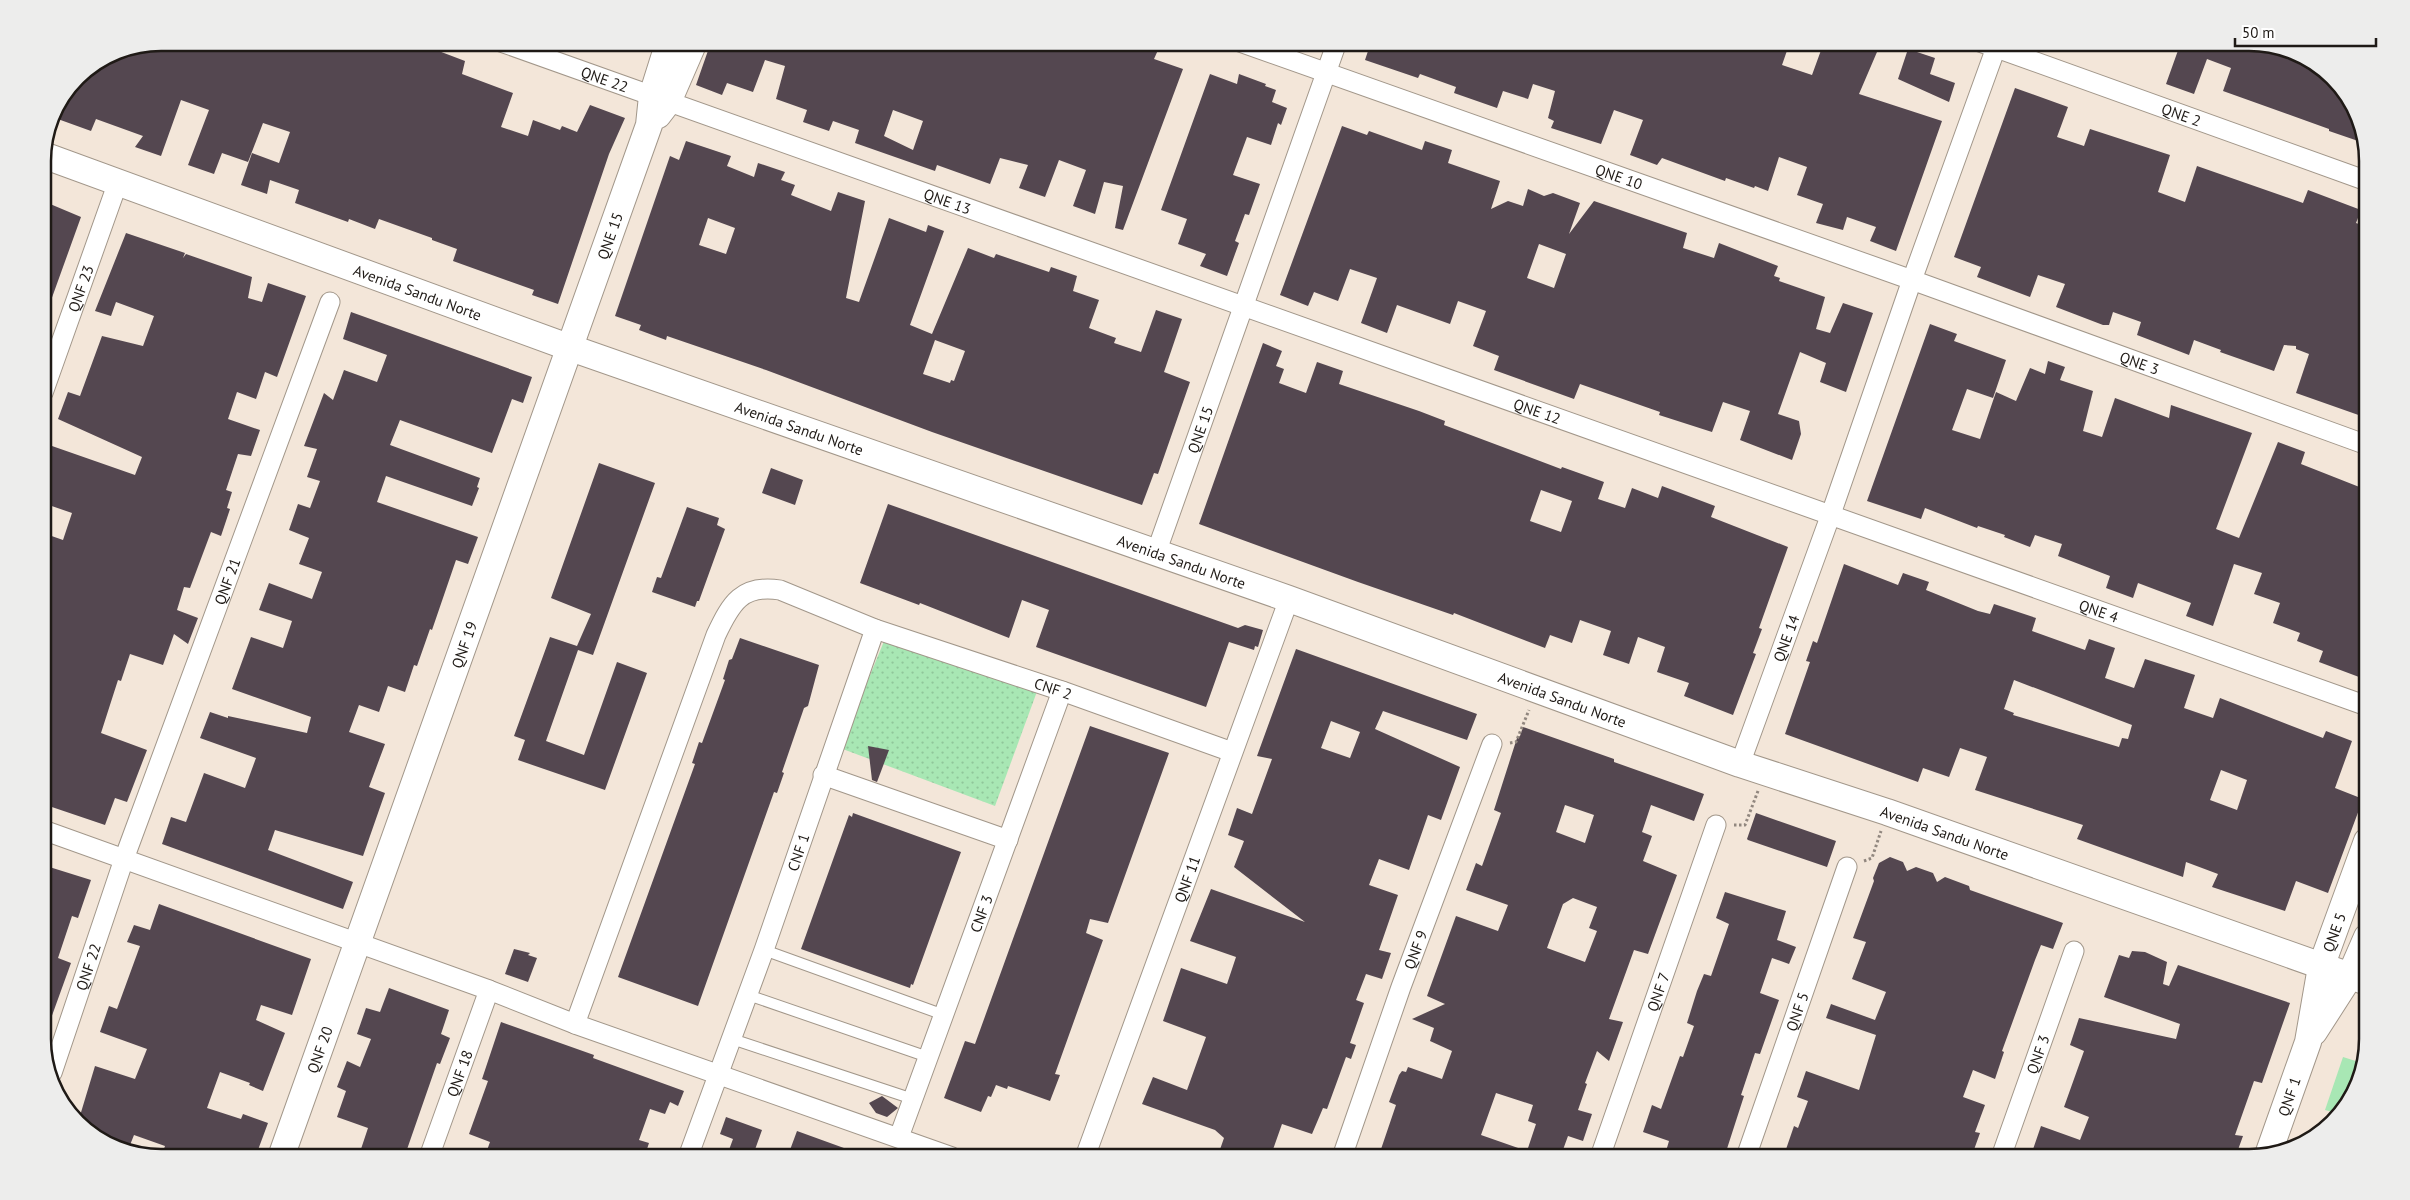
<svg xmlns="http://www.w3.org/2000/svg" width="2410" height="1200" font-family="'PT Sans',sans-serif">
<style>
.park{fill:url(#park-dots)}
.garden{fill:#a8e7b4}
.building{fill:#544750;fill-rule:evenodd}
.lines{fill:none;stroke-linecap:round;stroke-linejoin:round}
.lane-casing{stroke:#a2978a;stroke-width:12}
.street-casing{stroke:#a2978a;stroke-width:21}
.secondary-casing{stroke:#a2978a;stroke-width:28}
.path{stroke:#91877f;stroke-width:3;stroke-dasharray:2.5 2.5;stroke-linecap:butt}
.lane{stroke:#fff;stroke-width:10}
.street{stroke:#fff;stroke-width:19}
.secondary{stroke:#fff;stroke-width:26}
.labels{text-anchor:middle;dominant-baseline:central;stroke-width:5;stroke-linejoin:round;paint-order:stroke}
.street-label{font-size:15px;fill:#1f1a16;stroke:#fff}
.rim{fill:none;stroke:#1f1a16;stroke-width:2.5}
</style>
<defs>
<pattern id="park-dots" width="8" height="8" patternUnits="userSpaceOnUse" patternTransform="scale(1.25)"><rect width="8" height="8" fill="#a8e7b4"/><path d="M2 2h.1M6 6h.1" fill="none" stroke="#90c69a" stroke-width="1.8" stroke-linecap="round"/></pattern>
</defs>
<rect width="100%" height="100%" fill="#f3e6d9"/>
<path class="park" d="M887 634 1039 686 995 806 840 748Z"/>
<path class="garden" d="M2343 1057 2362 1063 2355 1091 2336 1113 2325 1110Z"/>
<path class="building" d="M161 42H415L465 61 462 74 513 93 501 127 528 136 533 120 560 130 562 126 577 132 590 105 625 118 609 154 558 304 532 295 534 290 453 261 457 249 432 240V238L379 219 375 229 349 219 348 222 295 203 299 190 270 180 267 194 241 185 252 153 279 163 290 132 263 123 248 162 222 153 214 174 188 165 209 110 181 100 161 156 135 147 143 136 96 119 91 131 55 118 59 108H57L77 77 116 51Z
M711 42H1137L1158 50 1154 59 1183 69 1123 230 1115 228 1123 186 1104 182 1095 214 1073 206 1086 170 1059 160 1045 197 1019 188 1028 165 1000 158 990 184 937 165 935 171 855 143 859 130 833 121 829 131 803 122 807 110 776 99 785 66 765 60 753 92 727 83 722 95 696 85ZM893 110 923 121 913 150 884 136Z
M1371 42H1790L1782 65 1812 75 1824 42H1849L1877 52 1859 94 1942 121 1896 251 1870 241 1876 227 1847 217 1843 230 1816 223 1823 204 1797 195 1807 167 1779 157 1768 191 1755 186 1754 188 1726 178 1725 181 1662 158 1657 165 1630 155 1643 120 1614 110 1601 144 1551 128 1554 121 1548 118 1555 91 1533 84 1528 99 1503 91 1497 108 1454 93 1456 87 1420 74 1418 78 1365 60Z
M2181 42H2249L2301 55 2305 58 2303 65 2319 70 2347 95 2364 143 2329 131V129L2223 91 2231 68 2207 59 2194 94 2166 84Z
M1908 49 1935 58 1930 74 1955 83 1949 102 1898 79Z
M1210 74 1237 84 1239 74 1266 84 1265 86 1276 90 1272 102 1287 108 1281 125 1278 123 1271 145 1247 137 1233 175 1260 184 1249 215 1245 214 1235 241 1239 243 1227 276 1200 266 1206 254 1178 244 1187 219 1161 210Z
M2015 88 2068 107 2057 137 2084 146 2090 129 2170 155 2158 192 2185 202 2197 166 2303 203 2308 190 2361 210 2356 223 2367 227V418L2296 393 2309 354 2296 349V346L2284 345 2274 371 2220 352 2221 350 2194 340 2189 355 2137 335 2141 322 2113 312 2109 325H2103L2056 307 2065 284 2038 275 2030 297 1977 277 1981 267 1954 257Z
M1342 126 1367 135 1369 131 1422 150 1425 141 1452 150 1448 163 1500 181 1491 209 1508 201 1523 206 1528 189 1544 196 1553 193 1580 203 1569 234 1594 201 1687 233 1683 248 1714 258 1719 243 1778 266 1774 276 1780 278 1779 281 1825 297 1816 329 1830 333 1843 303 1873 313 1846 392 1820 382 1826 363 1800 352 1778 414 1799 421 1801 434 1792 460 1740 440 1750 411 1723 402 1712 432 1659 415 1660 412 1580 384 1574 399 1494 370 1499 356 1473 346 1486 311 1458 301 1450 324 1397 305 1387 333 1361 323 1377 278 1350 269 1338 301 1314 292 1308 306 1280 295ZM1539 244 1566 254 1554 288 1527 278Z
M686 141 731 156 727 166 754 177 758 163 785 172 781 180 795 185 791 195 831 211 838 192 865 201 846 298 859 302 889 218 926 232 928 225 944 231 910 325 932 334 968 248 994 258 996 254 1049 272 1051 267 1077 276 1073 291 1099 300 1089 328 1116 338 1114 343 1141 352 1156 310 1182 319 1164 372 1190 382 1158 474 1154 473 1142 505 932 432 766 370 667 336 666 340 639 330 641 325 615 316 670 156 679 160ZM708 218 735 228 726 254 699 245ZM935 340 965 351 954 381 951 380 950 383 923 374Z
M43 201 81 217 45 317H43Z
M126 233 185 253 183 258 186 254 252 277 248 298 262 302 268 283 306 296 277 377 265 372 256 399 237 392 228 419 260 430 251 456 238 454 226 490 232 492 227 508 230 509 221 536 211 532 190 588 184 587 177 610 198 618 188 644 174 634 163 665 130 654 121 681 118 680 101 733 147 750 127 802 115 798 105 825 43 804V533L63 540 72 513 43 503V473L52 446 135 475 142 457 58 419 68 392 80 396 102 336 143 346 154 316 116 302 111 316 95 311Z
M351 312 532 377 523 403 512 399 492 453 400 420 390 445 480 478 477 487 479 488 472 506 386 476 377 502 478 537 468 564 456 560 432 630 430 629 417 666 414 665 405 692 388 686 379 712 359 705 349 732 385 744 369 787 385 793 363 856 275 830 268 850 353 882 343 909 162 844 171 817 186 822 204 773 245 788 256 758 200 738 210 712 228 718V716L307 733 311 717 232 689 251 637 283 648 292 621 259 610 269 583 312 599 322 572 299 564 309 538 289 530 298 504 310 508 320 481 307 477 317 449 304 446 324 393 333 400 344 370 377 382 387 355 343 339Z
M1930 324 1957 334 1954 341 2006 360 1993 398 1967 389 1952 430 1980 439 1996 392 2016 401 2030 368 2045 374 2048 361 2065 367 2060 380 2093 391 2083 431 2102 437 2115 398 2169 418 2171 405 2252 433 2216 529 2239 538 2278 442 2305 452 2301 464 2367 490V680L2319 662 2323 651 2297 641 2300 633 2273 623 2280 603 2254 594 2262 573 2234 564 2213 626 2186 616 2191 603 2138 583 2133 598 2106 588 2110 576 2058 556 2062 544 2035 535 2030 547 2004 537 2005 535 1978 526 1977 528 1925 508 1921 519 1867 501Z
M1263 343 1282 351 1276 366 1284 369 1279 383 1306 393 1317 362 1343 371 1339 384 1419 411 1445 421 1444 425 1561 469 1562 467 1604 482 1598 499 1625 508 1632 488 1658 498 1662 486 1715 506 1711 517 1788 547 1759 628 1762 629 1753 653 1756 654 1733 715 1684 696 1689 683 1657 672 1665 647 1638 637 1629 664 1603 655 1611 631 1580 620 1572 643 1550 635 1545 648 1454 613 1453 615 1358 582 1199 524ZM1541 490 1572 501 1561 532 1530 521Z
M599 463 655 483 593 655 578 650 546 741 584 755 617 662 647 673 605 790 518 760 525 740 514 736 550 637 577 646 591 614 551 598Z
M771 468 803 480 795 505 762 493Z
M888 504 1238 628 1245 625 1263 630 1258 647 1255 646 1254 650 1229 642 1206 707 1036 647 1049 610 1022 600 1009 638 920 603 919 605 860 583Z
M687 507 719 518 717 525 725 529 699 601H697L695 607 652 592 657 577 661 578Z
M1844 564 1898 585 1903 573 1929 582 1926 590 1978 611 1990 614 1994 604 2036 618 2032 631 2085 650 2089 639 2115 648 2105 678 2134 688 2145 659 2195 675 2184 708 2213 718 2220 698 2323 738 2326 731 2352 741 2335 788 2363 799 2328 893 2296 881 2285 911 2212 887 2218 874 2186 862 2183 877 2077 839 2083 825 1975 790 1987 757 1960 748 1949 777 1923 768 1918 782 1785 734 1810 662 1806 661 1813 641 1817 643ZM2014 680 2132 725 2128 739 2122 738 2119 747 2013 715 2014 713 2004 709ZM2221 770 2247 780 2237 810 2210 800Z
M740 638 819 665 808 706 804 708 782 772 784 773 777 793 774 792 698 1006 618 977 695 764 692 763 699 742 702 743 725 680 723 679 729 660 732 659Z
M1296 649 1477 714 1467 740 1383 711 1375 729 1460 767 1441 820 1428 815 1409 870 1379 859 1369 885 1398 895 1379 950 1391 953 1382 979 1366 974 1356 1000 1364 1003 1350 1043 1356 1045 1351 1059 1346 1057 1327 1109 1323 1108 1312 1134 1282 1124 1270 1158H1217L1224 1138 1215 1130 1142 1104 1153 1077 1187 1090 1206 1037 1163 1021 1181 968 1227 984 1236 957 1190 941 1211 889 1305 922 1234 867 1244 841 1228 835 1237 808 1252 814 1272 759 1257 756ZM1331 721 1360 732 1350 758 1321 748Z
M1090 726 1169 753 1108 923 1090 919 1086 933 1103 940 1055 1074 1060 1075 1050 1101 1008 1086 1007 1089 996 1085 991 1097 988 1096 981 1112 944 1098 965 1041 975 1044Z
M1523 727 1614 759V762L1704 794 1694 821 1651 805 1642 832 1652 836 1643 861 1677 875 1648 954 1634 950 1609 1019 1623 1022 1609 1061 1597 1051 1585 1083 1587 1084 1578 1110 1592 1114 1583 1141 1568 1136 1560 1158H1378L1396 1105 1389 1102 1399 1075 1402 1071 1406 1072 1408 1067 1442 1079 1452 1051 1430 1041 1434 1028 1412 1019 1445 1004 1427 996 1456 916 1498 931 1508 905 1466 890 1476 863 1482 866 1501 813 1494 810 1517 738 1520 736ZM1565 805 1594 815 1585 843 1556 832ZM1573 898 1597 907 1589 928 1597 931 1585 962 1547 948 1563 904ZM1496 1093 1533 1105 1528 1121 1536 1124 1527 1151 1481 1135Z
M868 746 889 750 877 782 872 780Z
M853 813 961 852 913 985 911 984 910 988 801 949 849 815 852 817Z
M1756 813 1836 841 1827 867 1748 840 1747 839Z
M1890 857 1903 862 1907 871 1916 867 1933 873 1937 882 1945 877 1969 886 1970 890 2063 923 2053 949 2041 945 2035 960 2002 1051 2004 1052 1995 1079 1973 1070 1963 1097 1985 1105 1975 1132 1980 1133 1971 1158H1783L1794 1126 1798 1128 1808 1101 1797 1097 1806 1071 1859 1090 1876 1035 1826 1018 1831 1004 1875 1020 1886 992 1852 979 1866 942 1853 938 1874 881 1873 878 1879 863Z
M43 865 91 880 78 918 72 916 58 958 71 963 45 1035H43Z
M1725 892 1786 911 1777 940 1796 947 1789 964 1772 958 1760 993 1779 1000 1760 1054 1755 1053 1741 1095 1744 1096 1724 1158H1664L1669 1141 1643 1132 1652 1105 1661 1109 1680 1056 1683 1057 1694 1026 1687 1023 1697 991 1704 974 1711 976 1729 924 1716 918Z
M159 904 311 959 292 1015 261 1005 256 1020 285 1033 263 1091 249 1085 250 1083 220 1072 207 1108 241 1119 243 1114 268 1123 255 1158 161 1157 165 1146 134 1135 128 1150 109 1145 79 1119 95 1066 135 1079 147 1049 100 1032 109 1006 117 1009 140 946 127 942 134 925 150 930Z
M514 949 530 953 528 955 537 958 528 982 505 974Z
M2132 951 2145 952 2167 962 2163 984 2169 986 2178 965 2290 1003 2262 1083 2254 1081 2235 1135 2243 1136 2235 1158H2030L2041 1126 2080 1140 2089 1117 2064 1107 2084 1051 2070 1045 2079 1018 2176 1039 2180 1024 2104 997 2119 955 2129 958Z
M389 988 449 1010 441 1034 450 1038 440 1064 437 1063 404 1158H358L368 1128 337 1117 346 1091 337 1087 347 1061 360 1067 371 1039 357 1034 366 1008 380 1012Z
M501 1022 594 1055 593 1058 684 1091 678 1106 670 1102 665 1114 650 1109 639 1140 649 1143 644 1158H618L603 1152 601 1158H498L486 1153 490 1142 469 1134 488 1081 482 1079Z
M882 1096 898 1108 887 1117 876 1113 869 1103Z
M726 1117 762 1130 752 1158H726L733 1139 720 1134Z
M797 1131 866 1156V1158H787Z"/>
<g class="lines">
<defs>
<path id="lane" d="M764 950 944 1015
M748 995 928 1057
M732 1039 913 1099"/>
<g id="street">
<path id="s1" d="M501 42 2367 706"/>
<path id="s2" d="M1240 42 1912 280 2367 445"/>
<path id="s3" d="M1980 42 2367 181"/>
<path id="s4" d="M43 393 118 182"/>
<path id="s5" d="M1156 553 1337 42"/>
<path id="s6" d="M1740 764 1831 514 1912 280 1998 42"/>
<path d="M823 775 1008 840"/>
<path d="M43 830 489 990 575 1024 952 1157"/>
<path id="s7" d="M575 1024 716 635C731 603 742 584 780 590L875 629 1062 691 1232 752"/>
<path id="s8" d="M52 1073 124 859 330 302"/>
<path id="s9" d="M899 1137 1062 691"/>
<path id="s10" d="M429 1157 489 990"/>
<path id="s11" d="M688 1157 764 950 875 629"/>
<path id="s12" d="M1085 1157 1289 599"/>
<path id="s13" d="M1342 1157 1401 987 1492 744"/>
<path id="s14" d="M1600 1157 1716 825"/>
<path id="s15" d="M1746 1157 1847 867"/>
<path id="s16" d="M2001 1157 2074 951"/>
</g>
<g id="secondary">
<path d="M658 115 668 102 694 42"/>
<path id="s17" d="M43 155 568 347 1289 599 1740 764 1887 812 2367 982"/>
<path d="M2314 1032 2350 976 2367 937"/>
<path id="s18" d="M2269 1152 2308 1042 2321 967 2367 841"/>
<path id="s19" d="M281 1157 649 125 652 96 669 42"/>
</g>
</defs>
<use href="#lane" class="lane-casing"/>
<use href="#street" class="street-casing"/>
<use href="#secondary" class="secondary-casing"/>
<path class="path" d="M1510 743 1516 742 1529 710
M1734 825H1745L1758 791
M1864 861 1872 858 1881 831"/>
<use href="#lane" class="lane"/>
<use href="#street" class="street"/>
<use href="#secondary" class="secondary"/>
</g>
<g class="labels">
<g class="street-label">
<text stroke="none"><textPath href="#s1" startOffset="110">QNE 22</textPath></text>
<text stroke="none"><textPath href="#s3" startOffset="214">QNE 2</textPath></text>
<text stroke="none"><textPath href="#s2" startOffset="402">QNE 10</textPath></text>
<text stroke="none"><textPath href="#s1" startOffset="474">QNE 13</textPath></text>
<text stroke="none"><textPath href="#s19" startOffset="978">QNE 15</textPath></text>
<text stroke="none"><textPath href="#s4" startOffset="111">QNF 23</textPath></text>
<text stroke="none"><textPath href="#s17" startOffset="399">Avenida Sandu Norte</textPath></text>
<text stroke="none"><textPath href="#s2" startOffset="955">QNE 3</textPath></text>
<text stroke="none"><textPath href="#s1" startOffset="1100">QNE 12</textPath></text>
<text stroke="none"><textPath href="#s17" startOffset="804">Avenida Sandu Norte</textPath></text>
<text stroke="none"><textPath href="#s5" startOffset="131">QNE 15</textPath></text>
<text stroke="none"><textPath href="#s17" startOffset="1209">Avenida Sandu Norte</textPath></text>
<text stroke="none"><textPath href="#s8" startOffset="522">QNF 21</textPath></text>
<text stroke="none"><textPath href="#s1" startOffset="1696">QNE 4</textPath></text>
<text stroke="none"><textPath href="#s6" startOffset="134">QNE 14</textPath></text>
<text stroke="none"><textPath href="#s19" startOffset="544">QNF 19</textPath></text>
<text stroke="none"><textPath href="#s7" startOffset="791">CNF 2</textPath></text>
<text stroke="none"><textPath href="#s17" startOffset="1614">Avenida Sandu Norte</textPath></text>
<text stroke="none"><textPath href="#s17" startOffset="2019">Avenida Sandu Norte</textPath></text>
<text stroke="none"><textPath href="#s11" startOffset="324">CNF 1</textPath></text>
<text stroke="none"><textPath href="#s12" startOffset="296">QNF 11</textPath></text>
<text stroke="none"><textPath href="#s9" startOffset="238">CNF 3</textPath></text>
<text stroke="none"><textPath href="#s18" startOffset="230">QNE 5</textPath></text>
<text stroke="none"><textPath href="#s13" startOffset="220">QNF 9</textPath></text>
<text stroke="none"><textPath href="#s8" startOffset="112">QNF 22</textPath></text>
<text stroke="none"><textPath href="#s14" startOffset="175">QNF 7</textPath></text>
<text stroke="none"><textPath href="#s15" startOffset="154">QNF 5</textPath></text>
<text stroke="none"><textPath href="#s19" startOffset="114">QNF 20</textPath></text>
<text stroke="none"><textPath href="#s16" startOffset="109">QNF 3</textPath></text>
<text stroke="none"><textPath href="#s10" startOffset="89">QNF 18</textPath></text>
<text stroke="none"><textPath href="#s18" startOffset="59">QNF 1</textPath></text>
</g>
</g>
<path d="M0 0H2410V1200H0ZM161 51H2249A110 110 0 0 1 2359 161V1039A110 110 0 0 1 2249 1149H161A110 110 0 0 1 51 1039V161A110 110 0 0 1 161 51Z" fill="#ededec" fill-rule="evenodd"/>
<path class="rim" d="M161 51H2249A110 110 0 0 1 2359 161V1039A110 110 0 0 1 2249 1149H161A110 110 0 0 1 51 1039V161A110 110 0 0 1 161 51Z"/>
<path d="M2235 38v8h141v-8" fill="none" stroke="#1f1a16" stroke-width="2.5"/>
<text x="2242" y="38" font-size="15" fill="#1f1a16" stroke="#ffffff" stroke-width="4" paint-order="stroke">50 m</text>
</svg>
